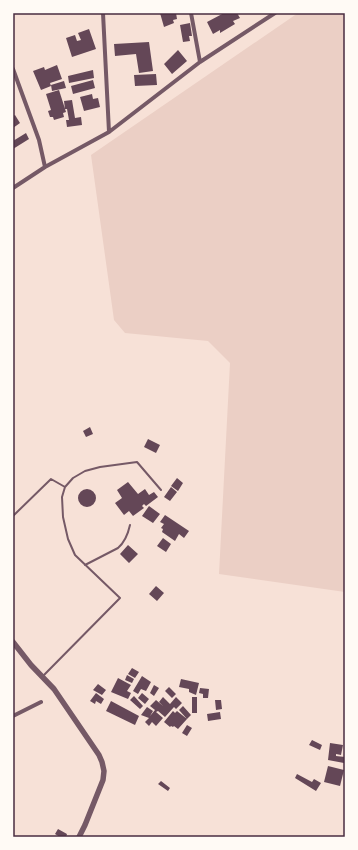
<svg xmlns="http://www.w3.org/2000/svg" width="358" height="850" font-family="'DejaVu Sans',sans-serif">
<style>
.green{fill:#ebcfc5}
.building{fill:#644757}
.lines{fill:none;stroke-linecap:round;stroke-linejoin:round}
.service{stroke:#755966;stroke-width:2}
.minor{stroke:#755966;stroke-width:4}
.tertiary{stroke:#755966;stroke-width:5.5}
.neatline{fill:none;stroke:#4a2c40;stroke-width:1.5}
</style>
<rect width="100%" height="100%" fill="#f7e1d7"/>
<path class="green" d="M298 13H345V592L219 574 230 363 208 341 125 333 114 320 91 155Z"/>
<path class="building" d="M160 13H176L177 19 173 20 174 23 164 27Z
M224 13H237L240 18 233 21 235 24 220 33V30L213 34 207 22Z
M190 23 192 36H189L190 41 183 42 180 25Z
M89 29 96 49 72 57 66 38 75 35 77 41 81 40 78 33Z
M149 42 153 71 139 73 136 54 115 56 114 44Z
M178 50 187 61 172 74 164 64Z
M57 65 62 79 50 83 51 86 41 90 33 71 44 67 45 70Z
M93 70 94 78 69 83 68 76Z
M156 74 157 85 135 86 134 75Z
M93 80 95 88 73 94 71 86Z
M64 81 66 88 52 91 51 85Z
M59 90 66 112 63 113 64 117 54 120 53 117H50L48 111 51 110 46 94Z
M92 94 93 99 98 98 100 107 84 111 80 97Z
M72 100 75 118 81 117 82 125 67 127 66 120H69L67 109H65L64 101Z
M15 115 20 123 13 128V116Z
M26 133 29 139 13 149V141Z
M90 427 93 434 86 437 83 431Z
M148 439 160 445 156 453 144 447Z
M177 478 183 483 178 491 171 486Z
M128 482 138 494 145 489 149 495 154 492 158 497 146 506 144 504 142 506 144 508 133 516 129 511 124 515 115 503 122 498 117 490Z
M171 487 177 492 170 501 164 497Z
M78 498a9 9 0 1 1 18 0a9 9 0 1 1-18 0Z
M149 506 160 514 153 523 142 516Z
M165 515 189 531 184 538 179 534 175 541 162 532 163 529 161 528 164 524 160 522Z
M163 538 171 544 166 552 157 546Z
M128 545 138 554 129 563 120 554Z
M156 586 164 593 157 601 149 594Z
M132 668 139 672 135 678 128 674Z
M127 675 134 679 132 683 125 680Z
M142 676 151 682 146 691 141 689 138 694 133 691Z
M118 678 131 685 127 691 131 693 128 699 111 692Z
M181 679 199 683 196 695 189 692V689L179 687Z
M98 684 106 690 102 695 93 690Z
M154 685 159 688 154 696 150 693Z
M169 687 176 694 172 698 165 691Z
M200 688 209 689 208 698H203V694L199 693Z
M96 693 104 699 101 704 96 701 95 704 90 701Z
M142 693 149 699 145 704 138 698Z
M134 696 143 706 140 709 130 700Z
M163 697 170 704 176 697 182 703 176 709 174 707 165 717 158 711 156 712 163 718 156 726 152 722 149 726 145 722 149 718 141 715 147 707 153 711 150 716 155 710 150 706 156 700 163 706 159 702Z
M192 697H197V713H192Z
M215 700H221L222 709 216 710Z
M111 701 139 716 135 725 106 711Z
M183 706 191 715 187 719 179 710Z
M173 711 175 713 177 711 187 719 178 729 174 726 173 727 171 726 170 727 164 722Z
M220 712 221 719 208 721 207 714Z
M187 725 192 728 187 736 182 733Z
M312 740 322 745 320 750 309 745Z
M330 743 343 745 341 755 336 754V756L345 757 344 763 328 760Z
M328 766 344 770 340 786 324 782Z
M297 774 312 782 314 779 321 783 316 791 295 778Z
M161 781 170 788 168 791 158 784Z
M58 829 67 834 66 837H60L55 834Z"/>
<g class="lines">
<path class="service" d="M13 516 51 479 65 487
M85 565 118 548C125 542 128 534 130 525
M43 676 120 598 75 555 68 539 63 517 62 497 65 487 73 478 85 471 100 467 137 462 161 490"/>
<path class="minor" d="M103 13 109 132
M191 13 200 62
M13 69 39 140 45 167
M13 188 45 167 109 132 200 62 275 13
M13 716 41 702"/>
<path class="tertiary" d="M13 642 31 665 54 689 99 755 102 762 104 771 103 780 85 825 79 837"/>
</g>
<rect width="358" height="850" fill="none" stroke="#fffaf5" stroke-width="28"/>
<rect x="14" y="14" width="330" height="822" class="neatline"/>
</svg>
